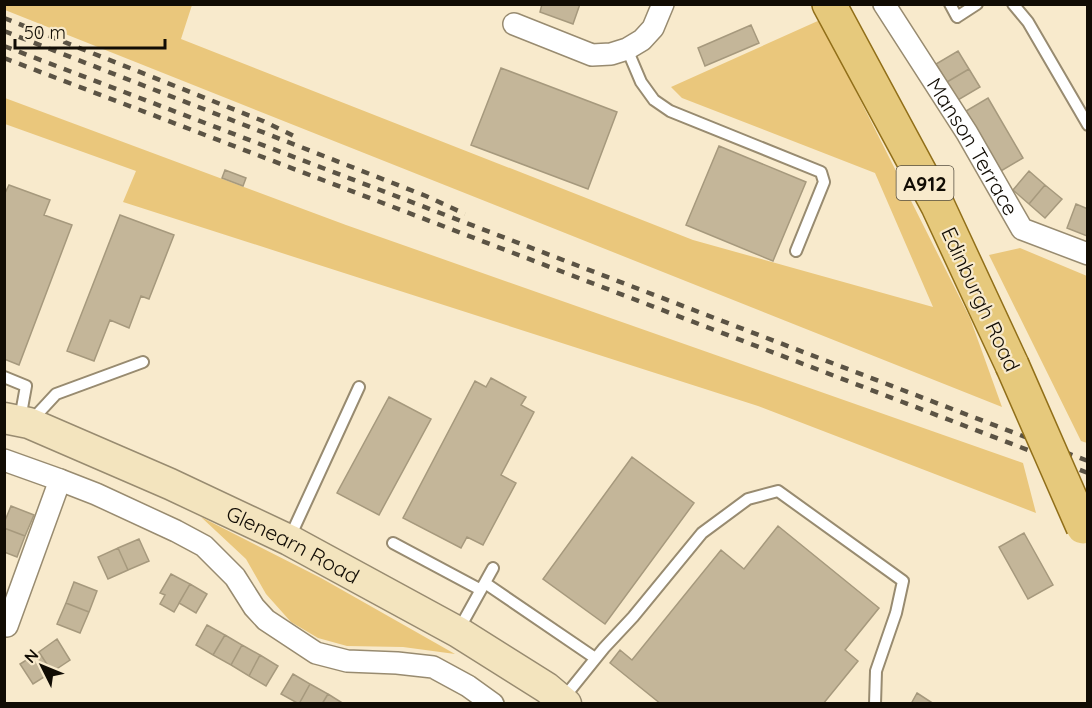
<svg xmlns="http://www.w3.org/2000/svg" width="1092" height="708" font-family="Quicksand,sans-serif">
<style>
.green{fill:#eac77c}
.building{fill:#c4b699;stroke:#a6997d;stroke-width:1.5}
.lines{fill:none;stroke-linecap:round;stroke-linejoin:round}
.lane-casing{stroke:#988b70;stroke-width:14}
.street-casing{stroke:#988b70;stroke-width:24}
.secondary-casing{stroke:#988b70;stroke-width:33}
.primary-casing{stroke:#916f19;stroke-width:36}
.lane{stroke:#fff;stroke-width:10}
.street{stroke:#fff;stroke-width:21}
.secondary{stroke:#f3e4be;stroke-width:30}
.primary{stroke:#e6c97c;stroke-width:33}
.rail{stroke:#5b5344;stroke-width:4.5;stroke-dasharray:8 8;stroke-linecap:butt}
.primary-bridge-casing{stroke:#916f19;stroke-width:36;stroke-linecap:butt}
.primary-bridge{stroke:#e6c97c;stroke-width:33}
.labels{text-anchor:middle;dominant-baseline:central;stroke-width:4.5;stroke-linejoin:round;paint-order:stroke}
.shield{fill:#f8eacc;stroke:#564f40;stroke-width:1.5}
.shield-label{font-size:20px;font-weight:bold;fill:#110c04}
.street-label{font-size:21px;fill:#110c04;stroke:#f8eacc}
</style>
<rect width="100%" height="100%" fill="#f8eacc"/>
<path class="green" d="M4 5H192L181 39 693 240 933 307 875 173 682 98 671 87 820 20 970 318 1002 407 5 10Z
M5 98 346 225 1023 463 1036 513 758 406 123 202 136 171 5 124Z
M1020 248 1087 276V443L1081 441 989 255Z
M201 517 321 578 455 654 403 647 347 646 318 638 291 622 266 594 246 559Z"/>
<path class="building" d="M542 4H580L573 24 540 12Z
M751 25 759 43 705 66 698 48Z
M958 51 969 69 947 82 936 64Z
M501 68 617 112 588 189 471 145Z
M969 69 980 87 958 100 947 82Z
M988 98 1023 158 1001 171 966 111Z
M719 146 806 182 773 261 686 225Z
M225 170 246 178 243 186 222 178Z
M1029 171 1045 185 1029 204 1013 190Z
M9 185 50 200 44 215 72 225 19 365 4 359V195Z
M1045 185 1062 199 1045 218 1029 204Z
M1076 204 1088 209 1087 236 1067 228Z
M120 215 174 235 149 299 141 296 129 328 110 320 94 361 67 351Z
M491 378 526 397 521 405 534 412 501 475 516 483 483 545 467 537 461 548 403 518 475 381 486 387Z
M389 397 431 419 379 515 337 493Z
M632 457 694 503 605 624 543 579Z
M11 506 34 515 25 536 4 528V523Z
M778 526 879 608 845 650 858 661 823 704H661L610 663 620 650 632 660 721 550 744 569Z
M4 528 25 536 17 557 4 552Z
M1024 533 1053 585 1028 599 999 547Z
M139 539 149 561 128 570 118 548Z
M118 548 128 570 108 579 98 557Z
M171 574 190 584 174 612 160 604 165 595 160 593Z
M74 582 97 591 89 612 66 603Z
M190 584 207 594 196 613 179 603Z
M66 603 89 612 80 633 57 624Z
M207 625 225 635 213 655 196 645Z
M225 635 242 645 231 665 213 655Z
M57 639 70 660 52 672 39 652Z
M242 645 260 655 249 676 231 665Z
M39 652 52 672 33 684 20 664Z
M260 655 278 666 266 686 249 676Z
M293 674 310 684 299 704 281 694Z
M310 684 328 694 322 704H299Z
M917 693 934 704H911Z
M328 694 344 704H322Z"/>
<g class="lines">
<defs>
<path id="lane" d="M950 4 957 17 977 4
M1013 4 1028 22 1088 125
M627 49 641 82 654 100 670 111 821 172 824 182 796 251
M4 377 26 386 20 419
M31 421 56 394 143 362
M290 537 359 387
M393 543 481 590
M485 583 595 658
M458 631 493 568
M562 700 604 648 633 617 702 533 748 499 778 491 903 581 896 613 876 671 875 704"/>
<g id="street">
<path id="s1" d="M884 4 967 133 1022 229 1088 254"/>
<path d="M514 24 592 55 611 54 627 49 642 40 653 28 663 4"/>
<path d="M4 460 60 480 96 494 176 531 204 546 235 577 254 607 266 620 316 653 347 661 397 663 433 667 468 686 493 704"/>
<path d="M7 626 60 480"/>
</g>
<g id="secondary">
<path id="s2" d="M4 418 29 423 170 484 289 540 458 632 547 688 566 704"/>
</g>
<path id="primary" d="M829 4 938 206 1012 365"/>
</defs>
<use href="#lane" class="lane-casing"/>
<use href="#street" class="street-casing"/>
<use href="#secondary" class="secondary-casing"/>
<use href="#primary" class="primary-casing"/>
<use href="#lane" class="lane"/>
<use href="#street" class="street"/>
<use href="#secondary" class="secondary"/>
<use href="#primary" class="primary"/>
<path class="rail" d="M4 18 263 121 298 138
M4 31 426 196 465 214
M4 46 1088 461
M4 58 1088 473"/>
<defs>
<path id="primary-bridge" d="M1012 365 1083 527"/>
</defs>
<use href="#primary-bridge" class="primary-bridge-casing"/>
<use href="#primary-bridge" class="primary-bridge"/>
</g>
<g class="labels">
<rect class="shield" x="896.5" y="166" width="57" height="34" rx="4.5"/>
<g class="shield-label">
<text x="925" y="183">A912</text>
</g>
<g class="street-label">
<text stroke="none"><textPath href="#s1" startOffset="168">Manson Terrace</textPath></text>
<text transform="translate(981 299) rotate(65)">Edinburgh Road</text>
<text stroke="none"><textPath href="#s2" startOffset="316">Glenearn Road</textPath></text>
</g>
</g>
<rect width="1092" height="708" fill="none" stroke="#110c04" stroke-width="12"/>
<g transform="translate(42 666) rotate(313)" stroke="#f8eacc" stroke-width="4.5" paint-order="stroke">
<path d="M0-4.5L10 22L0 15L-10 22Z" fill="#110c04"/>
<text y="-9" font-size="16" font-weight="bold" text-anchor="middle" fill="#110c04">N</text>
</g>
<path d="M15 39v9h150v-9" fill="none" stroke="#110c04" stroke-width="3"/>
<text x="24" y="39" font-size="18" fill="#110c04" stroke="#f8eacc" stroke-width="4.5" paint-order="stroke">50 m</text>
</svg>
